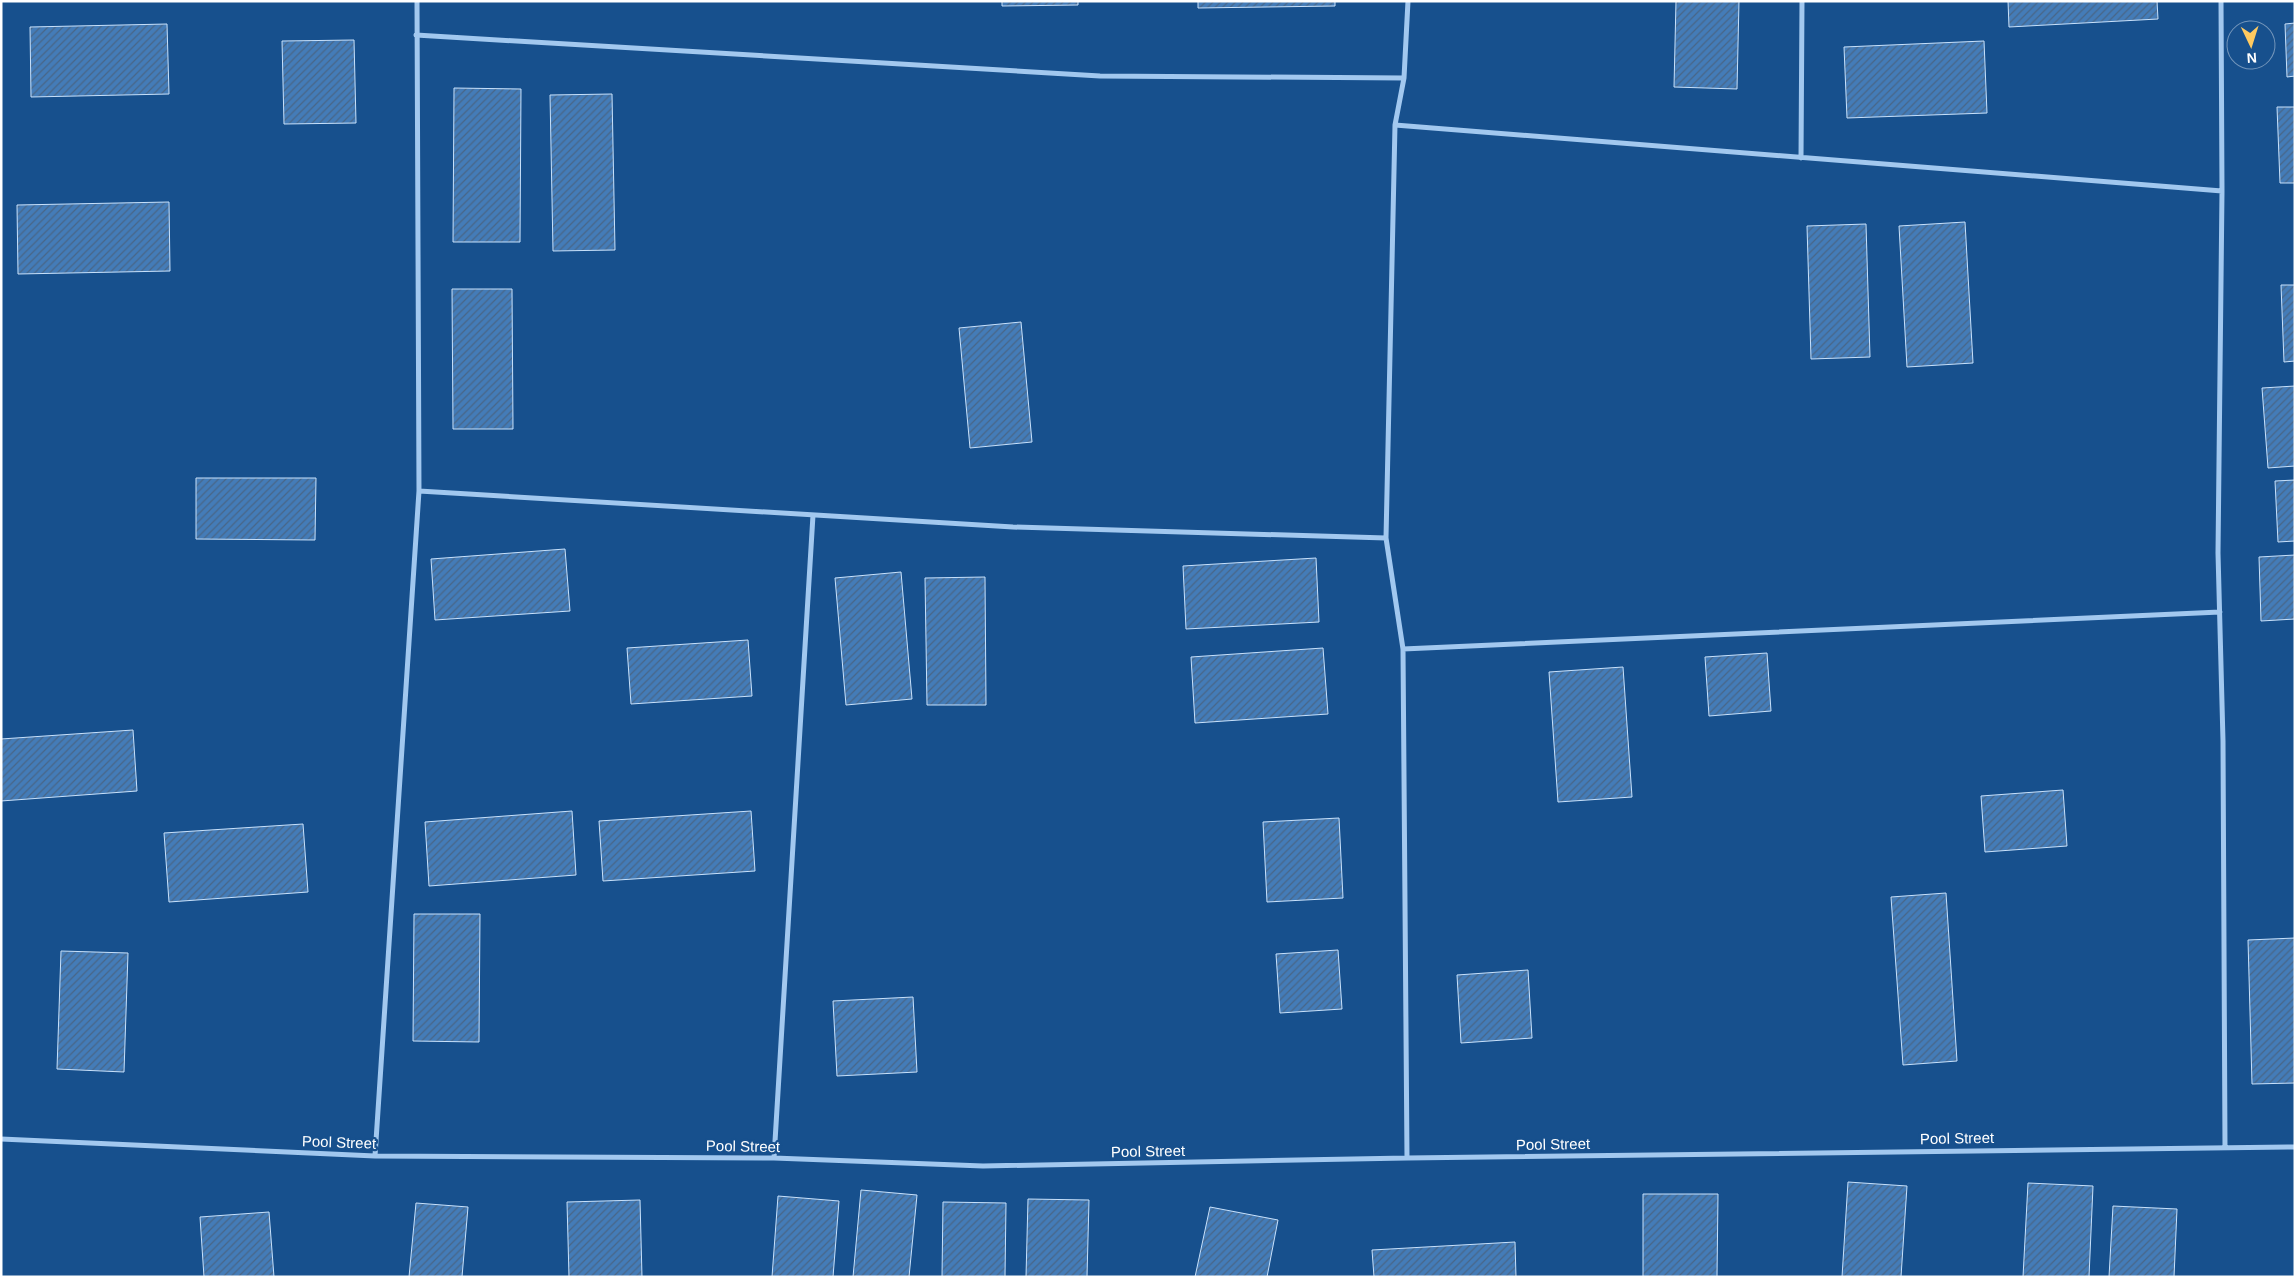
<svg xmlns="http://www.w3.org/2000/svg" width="2296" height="1278" font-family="Arial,sans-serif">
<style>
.building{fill:url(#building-hatch);stroke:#c8e1fb}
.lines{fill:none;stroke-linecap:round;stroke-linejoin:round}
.minor{stroke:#a2c8ef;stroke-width:5}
.labels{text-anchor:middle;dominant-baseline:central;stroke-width:4.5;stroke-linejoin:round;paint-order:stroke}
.street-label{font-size:15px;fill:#fff;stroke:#17508d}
</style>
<defs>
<pattern id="building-hatch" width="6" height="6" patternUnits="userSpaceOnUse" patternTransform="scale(1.25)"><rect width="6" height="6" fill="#447cb8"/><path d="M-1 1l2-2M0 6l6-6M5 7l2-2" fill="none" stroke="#486687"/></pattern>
</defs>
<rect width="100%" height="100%" fill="#17508d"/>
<path class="building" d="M1002 1H1078V5L1002 6Z
M1198 1H1335V6L1198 8Z
M1676 1H1739L1737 89 1674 87Z
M2008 1H2157L2158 19 2009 27Z
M2295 23V76L2287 77 2285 24Z
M167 24 169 94 31 97 30 27Z
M354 40 356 123 284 124 282 41Z
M1984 41 1987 113 1847 118 1844 47Z
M454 88 521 89 520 242H453Z
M612 94 615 250 553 251 550 95Z
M2277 107H2295V183H2280Z
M169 202 170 271 18 274 17 205Z
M1965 222 1973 363 1907 367 1899 226Z
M1866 224 1870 357 1811 359 1807 226Z
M2281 285H2295V361L2284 362Z
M452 289H512L513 429H453Z
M1021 322 1032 442 970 448 959 328Z
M2295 386V466L2268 468 2262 388Z
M196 478H316L315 540 196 539Z
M2295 480V541L2278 542 2275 481Z
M565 549 570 611 435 620 431 559Z
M2295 555V619L2261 621 2259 557Z
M1316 558 1319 622 1186 629 1183 566Z
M901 572 912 699 846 705 835 578Z
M985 577 986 705H927L925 578Z
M748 640 752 696 631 704 627 648Z
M1323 648 1328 714 1195 723 1191 657Z
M1767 653 1771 711 1709 716 1705 657Z
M1623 667 1632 797 1558 802 1549 672Z
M133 730 137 791 1 801V739Z
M2063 790 2067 846 1985 852 1981 796Z
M572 811 576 875 429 886 425 822Z
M751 811 755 871 603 881 599 821Z
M1339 818 1343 898 1267 902 1263 822Z
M303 824 308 892 169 902 164 833Z
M1946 893 1957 1061 1903 1065 1891 897Z
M414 914H480L479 1042 413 1041Z
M2295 938V1083L2252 1084 2248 940Z
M1338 950 1342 1009 1280 1013 1276 954Z
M61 951 128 953 124 1072 57 1069Z
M1528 970 1532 1038 1461 1043 1457 975Z
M913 997 917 1072 837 1076 833 1001Z
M1848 1182 1907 1186 1901 1277H1842Z
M2028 1183 2093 1186 2089 1277H2023Z
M861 1190 917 1195 909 1277H853Z
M1643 1194H1718L1717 1277H1643Z
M778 1196 839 1201 833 1277H772Z
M1028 1199 1089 1200 1087 1277H1026Z
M640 1200 642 1277H569L567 1202Z
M943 1202 1006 1203 1005 1277H942Z
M416 1203 468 1207 462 1277H409Z
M2113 1206 2177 1209 2174 1277H2109Z
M1210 1207 1278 1220 1267 1277H1195Z
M269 1212 274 1277H204L200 1217Z
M1515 1242 1516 1277H1374L1372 1250Z"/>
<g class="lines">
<path class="minor" d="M2221 1 2222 191 2218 553 2223 741 2225 1147
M416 35 1100 76 1404 78
M1395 125 2222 191
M1801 158 1802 1
M419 491 1013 527 1386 538
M1403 649 2220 612
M1 1139 375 1156 774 1158 983 1166 1407 1158 2295 1147
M375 1156 419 491 417 1
M774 1158 813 515
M1407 1158 1403 649 1386 538 1395 125 1404 78 1408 1"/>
</g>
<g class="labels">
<g class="street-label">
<text transform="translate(1957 1138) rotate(-1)">Pool Street</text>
<text transform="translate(339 1142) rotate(2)">Pool Street</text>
<text transform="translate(1553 1144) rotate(-1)">Pool Street</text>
<text transform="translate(743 1146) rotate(1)">Pool Street</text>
<text transform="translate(1148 1151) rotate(-1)">Pool Street</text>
</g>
</g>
<rect width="2296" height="1278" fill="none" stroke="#ffffff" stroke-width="5"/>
<g transform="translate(2251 45) rotate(176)"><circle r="24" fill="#17508d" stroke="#7496bb"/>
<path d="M0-4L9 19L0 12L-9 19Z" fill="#ffca60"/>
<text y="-8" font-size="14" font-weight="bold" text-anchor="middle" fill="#ffffff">N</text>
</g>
</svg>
